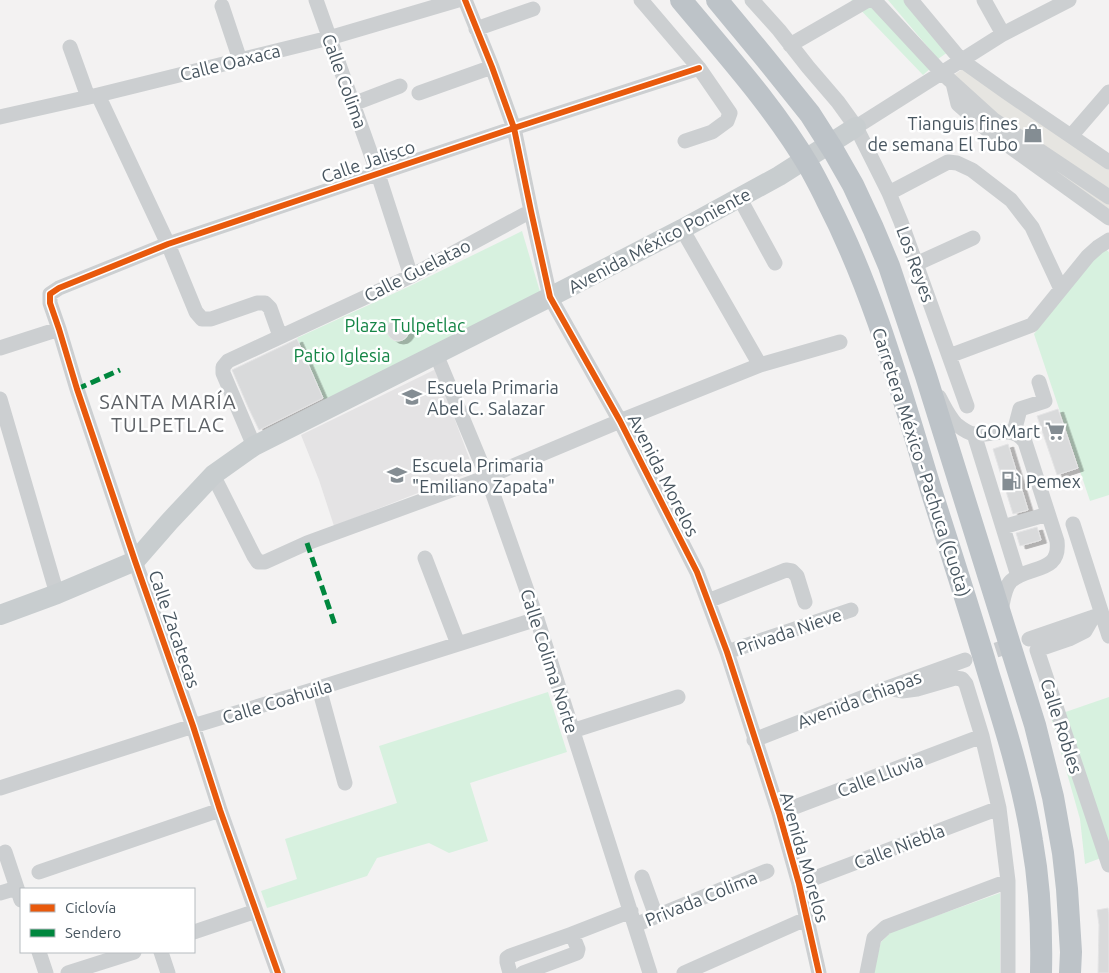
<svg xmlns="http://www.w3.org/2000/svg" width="1109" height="973" font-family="Ubuntu,sans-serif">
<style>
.commercial{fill:#e6e5e1}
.education{fill:#e4e3e4}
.green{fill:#d7f1df}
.building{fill:#d9dadb;stroke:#e4e4e5;filter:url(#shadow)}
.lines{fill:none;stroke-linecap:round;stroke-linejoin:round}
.minor-tunnel{stroke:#c8cbce;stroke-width:15;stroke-dasharray:15 8;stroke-linecap:butt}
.minor{stroke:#cccfd1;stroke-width:15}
.major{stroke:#c8cdcf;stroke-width:20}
.highway{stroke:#bdc3c8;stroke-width:22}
.quiet{stroke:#00873e;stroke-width:5;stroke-dasharray:10 5;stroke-linecap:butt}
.cycleway-casing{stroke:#fff;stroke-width:9}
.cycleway{stroke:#e8590c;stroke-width:6}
.labels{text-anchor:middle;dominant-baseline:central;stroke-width:5;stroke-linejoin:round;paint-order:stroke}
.street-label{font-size:18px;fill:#485660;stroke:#fff}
.poi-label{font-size:18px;fill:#485660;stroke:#fff;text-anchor:start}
.park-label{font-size:18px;fill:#158546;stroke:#fff}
.quarter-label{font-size:20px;letter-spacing:1px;fill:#5e6267;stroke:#fff}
</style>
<defs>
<filter id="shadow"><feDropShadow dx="5.5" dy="3" stdDeviation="0" flood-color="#0004"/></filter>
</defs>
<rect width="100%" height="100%" fill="#f3f2f2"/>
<path class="commercial" d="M974 61 1109 159V209L991 129 942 83Z"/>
<path class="education" d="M436 369 474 471 334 526 319 480 301 435Z"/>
<path class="green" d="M851 0H868L931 68 923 75Z
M888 0H904L948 52 938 59Z
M522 231 541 295 326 404 297 338 410 286Z
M1103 247 1109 252V495L1090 501 1034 334Z
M548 692 567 752 470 783 488 841 449 853 429 843 377 858 367 876 267 908 261 891 297 879 285 839 397 803 379 746Z
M1109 697V855L1085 864 1080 819 1051 717Z
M1000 893V973H873L881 942 891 932Z"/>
<path class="building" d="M387 330a11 11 0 1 1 22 0a11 11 0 1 1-22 0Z
M297 339 323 398 259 430 248 407 232 370 234 369Z
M1058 409 1078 468 1057 475 1037 416Z
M1008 444 1028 510 1013 514 993 449Z
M1037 527 1041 540 1020 546 1016 533Z
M1108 908 1109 914V973H1098L1099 925 1097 910Z"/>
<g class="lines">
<path class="minor-tunnel" d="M974 657 1018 643"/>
<path class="minor" d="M316 0 378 174 411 276
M465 0 492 67 514 128 531 211 550 297 620 421 697 572 727 652 779 813 799 884 819 973
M641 0 699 68 730 113 727 121 712 132 685 141
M752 0 779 30 808 67 838 102 856 127 889 193 901 222 967 406
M874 0 941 72 994 120 1109 197
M911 0 961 60 1006 92 1109 162
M984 0 1003 34
M222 6 240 60
M476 29 533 9
M790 45 868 0
M70 47 88 97
M953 83 958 104 991 133 1109 218
M419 93 492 67
M98 95 168 244 196 312 202 319H211L257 303H265L270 308 280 336
M353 104 400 86
M0 117 98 95 329 38 458 0
M856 127 1003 34 1069 0
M1071 136 1109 92
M889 193 948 162 957 163 972 170 1011 200 1032 227 1061 289
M739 197 775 263
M682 229 760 365
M916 264 973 238
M0 348 59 329
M436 354 487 477 537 619 650 973
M949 356 1032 325 1088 256 1098 247 1109 240
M939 397C944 406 949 417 956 424 961 428 967 433 974 434 992 437 1011 423 1025 442L1057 541C1061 574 1029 565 1011 581 1004 588 1003 602 1001 611
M0 399 57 594
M1014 432 1020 409 1045 401 1039 382
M974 434 1018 576
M254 446 223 373V367L228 361 411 276 531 211
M213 475 254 556 258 562H265L307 543 487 477 620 421 760 365 840 342
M1073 524 1109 636
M1003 527 1048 514
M425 558 458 644
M708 601 786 570 792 571 797 576 805 602
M1093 617 1085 631 1069 639 1037 650 1109 865
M1029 639 1096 616
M727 652 851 610
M319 688 345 783
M887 688 902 691 917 689 955 678 962 679 966 684 982 736 999 808 1008 881V973
M572 731 678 697
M754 740 887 688 965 660
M0 788 193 726 319 688 537 619
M779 813 982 736
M5 852 21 900
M39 872 220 810
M642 877 656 916
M799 884 999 808
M0 893 17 888
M635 925 767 871
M194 932 256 911
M39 952 46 973
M161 952 168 973
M68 973 134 952
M278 973 220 810 193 726 135 561 77 389 59 329 50 303V294L59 288 168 244 514 128 699 68
M510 973 507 962V958L510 956 572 934 631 911
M523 973 577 953 578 949 572 934
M684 973 808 918
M867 973 874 938 886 927 1008 881"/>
<path class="major" d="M0 615 57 594 135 561 169 522 213 475 254 446 550 297 682 229 779 176 856 127"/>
<path class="highway" d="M681 0C726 54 774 107 810 168 816 179 822 190 827 201 874 292 901 392 931 490 950 550 970 611 988 672 1005 727 1023 783 1032 841 1040 885 1042 929 1041 973
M717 0 765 58 810 114 833 150 853 185 873 228 889 266 926 376 1035 725 1053 797 1063 853 1067 889 1071 952 1070 973"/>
<path class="quiet" d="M77 389 120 370
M307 543 336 628"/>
<defs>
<path id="cycleway" d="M465 0 492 67 514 128 531 211 550 297 620 421 697 572 727 652 779 813 799 884 819 973
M278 973 220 810 193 726 135 561 77 389 59 329 50 303V294L59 288 168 244 514 128 699 68"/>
</defs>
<use href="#cycleway" class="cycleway-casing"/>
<use href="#cycleway" class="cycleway"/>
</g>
<defs>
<symbol id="shop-bare" viewBox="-9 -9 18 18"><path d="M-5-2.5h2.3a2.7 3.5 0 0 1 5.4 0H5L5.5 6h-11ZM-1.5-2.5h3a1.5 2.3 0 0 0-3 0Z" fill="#848d93" stroke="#fff" stroke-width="2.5" paint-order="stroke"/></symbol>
<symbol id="school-bare" viewBox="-9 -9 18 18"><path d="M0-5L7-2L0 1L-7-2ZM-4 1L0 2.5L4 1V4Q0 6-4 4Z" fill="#848d93" stroke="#fff" stroke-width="2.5" paint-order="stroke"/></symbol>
<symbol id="supermarket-bare" viewBox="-9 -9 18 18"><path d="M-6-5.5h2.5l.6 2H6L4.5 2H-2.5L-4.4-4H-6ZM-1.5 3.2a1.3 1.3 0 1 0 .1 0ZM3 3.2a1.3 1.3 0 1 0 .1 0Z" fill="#848d93" stroke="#fff" stroke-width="2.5" paint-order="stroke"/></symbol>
<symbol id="fuel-bare" viewBox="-9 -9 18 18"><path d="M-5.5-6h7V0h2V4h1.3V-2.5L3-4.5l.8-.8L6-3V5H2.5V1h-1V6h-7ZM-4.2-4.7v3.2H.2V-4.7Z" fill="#848d93" stroke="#fff" stroke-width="2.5" paint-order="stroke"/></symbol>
</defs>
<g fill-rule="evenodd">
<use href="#shop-bare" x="1019" y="119" width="28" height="28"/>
<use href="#school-bare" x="398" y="383" width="28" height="28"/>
<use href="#supermarket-bare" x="1041" y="417" width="28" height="28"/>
<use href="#school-bare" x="383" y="461" width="28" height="28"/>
<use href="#fuel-bare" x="997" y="467" width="28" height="28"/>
</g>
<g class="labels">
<g class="street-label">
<text transform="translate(230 62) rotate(-14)">Calle Oaxaca</text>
<text transform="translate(345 81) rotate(70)">Calle Colima</text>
<text transform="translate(368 161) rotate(-19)">Calle Jalisco</text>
<text transform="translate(659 240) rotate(-28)">Avenida México Poniente</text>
<text transform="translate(916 264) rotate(70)">Los Reyes</text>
<text transform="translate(417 270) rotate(-27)">Calle Guelatao</text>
<text transform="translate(922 462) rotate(72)">Carretera México - Pachuca (Cuota)</text>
<text transform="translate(664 475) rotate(63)">Avenida Morelos</text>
<text transform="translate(175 629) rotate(71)">Calle Zacatecas</text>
<text transform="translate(789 631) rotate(-19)">Privada Nieve</text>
<text transform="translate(550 661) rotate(72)">Calle Colima Norte</text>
<text transform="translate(859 699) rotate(-21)">Avenida Chiapas</text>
<text transform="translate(277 701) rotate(-17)">Calle Coahuila</text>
<text transform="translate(1062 726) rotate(72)">Calle Robles</text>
<text transform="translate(880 775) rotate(-21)">Calle Lluvia</text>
<text transform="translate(899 846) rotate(-21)">Calle Niebla</text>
<text transform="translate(805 857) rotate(74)">Avenida Morelos</text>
<text transform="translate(701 898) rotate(-22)">Privada Colima</text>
</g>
<g class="poi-label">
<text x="1018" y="123" text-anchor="end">Tianguis fines<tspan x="1018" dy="21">de semana El Tubo</tspan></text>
<text x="427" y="387">Escuela Primaria<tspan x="427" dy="21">Abel C. Salazar</tspan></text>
<text x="1040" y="431" text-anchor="end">GOMart</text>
<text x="412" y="465">Escuela Primaria<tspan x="412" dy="21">"Emiliano Zapata"</tspan></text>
<text x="1026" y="481">Pemex</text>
</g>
<g class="park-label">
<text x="405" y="325">Plaza Tulpetlac</text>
<text x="342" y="355">Patio Iglesia</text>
</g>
<g class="quarter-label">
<text x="168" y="401">SANTA MARÍA<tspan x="168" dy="23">TULPETLAC</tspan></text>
</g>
</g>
<rect x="20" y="888" width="175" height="65" fill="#ffffff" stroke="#b6bbbf"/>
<rect x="30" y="904" width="25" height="8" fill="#e8590c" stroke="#b6bbbf"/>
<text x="65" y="913" font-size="15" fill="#485660">Ciclovía</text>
<rect x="30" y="929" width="25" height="8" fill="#00873e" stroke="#b6bbbf"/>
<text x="65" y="938" font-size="15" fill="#485660">Sendero</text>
</svg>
